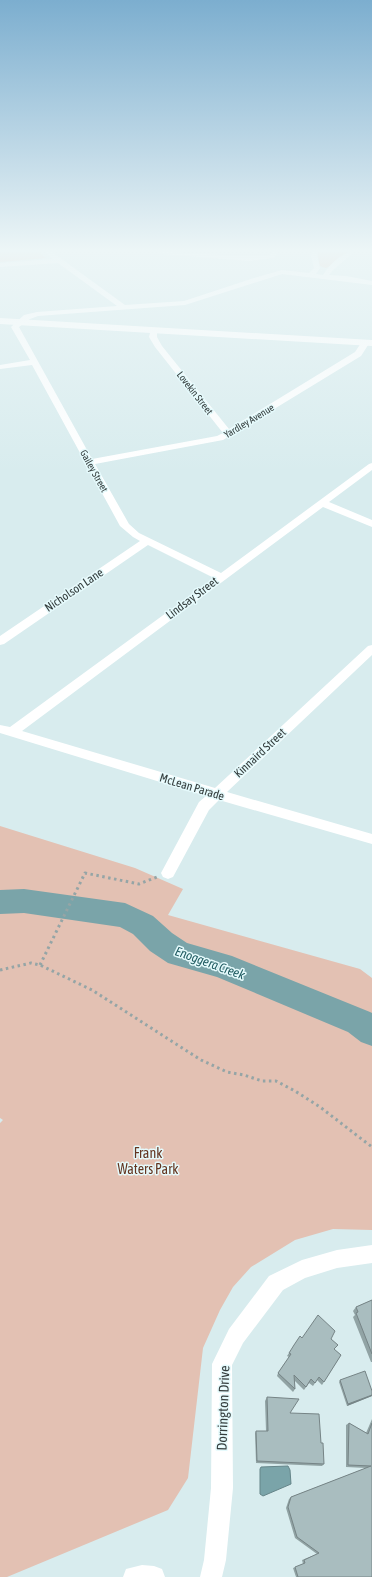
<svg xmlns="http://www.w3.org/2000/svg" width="372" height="1577" font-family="'Asap Condensed',sans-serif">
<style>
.green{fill:#e3c1b3}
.water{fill:#7aa4a9;stroke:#658589}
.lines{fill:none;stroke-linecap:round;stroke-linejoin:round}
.river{fill:#7aa4a9;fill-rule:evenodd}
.path{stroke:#95a5a6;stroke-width:3;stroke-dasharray:2.5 3.5;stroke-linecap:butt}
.minor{fill:#fff;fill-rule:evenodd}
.secondary{fill:#fff;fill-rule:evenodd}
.wall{fill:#91a3a4}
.shaded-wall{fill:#768486}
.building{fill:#a9bdbf;stroke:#768486}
.labels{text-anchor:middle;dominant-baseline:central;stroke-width:3;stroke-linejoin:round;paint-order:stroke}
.far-street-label{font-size:10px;fill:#343d3d;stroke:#e5fafc}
.street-label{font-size:12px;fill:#343d3d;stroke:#e5fafc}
.water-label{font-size:13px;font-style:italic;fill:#215c62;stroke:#e5fafc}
.near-park-label{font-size:14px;fill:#63341f;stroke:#e5fafc}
.near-street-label{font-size:14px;fill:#343d3d;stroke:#e5fafc}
</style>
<rect width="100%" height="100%" fill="#d8ecee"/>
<path class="green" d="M0 252H39L46 258 0 262Z
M317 252H349L337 262 326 268 320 266Z
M0 826 135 868 183 889 168 915 360 969 372 978V1230L333 1229 295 1240 251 1267 233 1287 220 1310 203 1348 188 1478 168 1510 7 1577H0V1123L3 1120 0 1118Z"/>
<path class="water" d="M288 1466 290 1470 291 1484 263 1496 260 1494V1469L261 1467Z"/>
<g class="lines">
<path class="river" d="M24 889 125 903 153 916 172 933 187 943 232 956 370 1012 372 1013V1046L361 1042 348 1032 217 977 168 963 150 951 133 934 120 927 24 913 0 914V890Z"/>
<path class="path" d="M40 965 85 873 139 884 157 877
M0 970 31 963 40 965 92 990 201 1060 227 1072 244 1075 262 1081H276L295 1091 320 1107 372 1147"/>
<path class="minor" d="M44 252H52L125 305 184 301 254 278 282 270 309 273 314 268 311 256 312 252H318L317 256 320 268 316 274 323 275C330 264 342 252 354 252L333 270 329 275 346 276 372 281V285L282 274 185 305 38 316 30 319 19 327 92 459 217 436 223 433 155 347 149 337 151 329H157V337L162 346 229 429 355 352 363 340H366L370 342 361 356 223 440 95 464 129 524 139 533 221 573 369 464 372 463V470L329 502 372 520V527L323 507 22 731 215 788 368 646 372 645V655L227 792 372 834V844L219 800 209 810 173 877 168 879 163 877 161 873 199 802 206 796 0 733V725L10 727 214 578 148 545 4 644 0 645V636L140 541 133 537 120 526 32 365 0 369V365L30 360 11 327 24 315 37 312 117 306 58 263 0 267V263L53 259Z
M159 252C196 252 233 258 270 255L272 252H278L274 258 249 261 162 254Z
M372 1245V1263L337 1268 305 1278 283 1290 243 1343 232 1365 233 1488 226 1560 222 1577H200L204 1560 211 1488 212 1364 229 1329 269 1276 302 1260 337 1250Z
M142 1565 154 1566 162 1569 165 1577H123L126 1569Z"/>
<path class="secondary" d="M0 318 372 340V346L0 324Z"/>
</g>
<path class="wall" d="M372 1300V1362H371L353 1317 355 1315 353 1311 356 1307Z
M302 1338 331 1339 335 1350 341 1355 322 1385 317 1380 313 1386 309 1383 304 1390 294 1380 295 1389 293 1392 277 1376 278 1373 289 1357 287 1356 289 1353Z
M340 1380 372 1391V1396L347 1406 339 1382Z
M267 1397 290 1413 321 1443 324 1464 322 1466 256 1463 255 1433 256 1431H266L265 1401Z
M372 1419V1577H296L293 1568 303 1564 302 1560 317 1554 295 1538 286 1508 289 1499 291 1497 366 1468 346 1467V1425L349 1423 366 1433Z"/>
<path class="shaded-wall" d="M372 1395V1396L347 1406 348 1404Z"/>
<path class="building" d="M372 1300V1354L356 1313 358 1312 356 1307Z
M318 1315 335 1331 331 1339 338 1345 334 1349 341 1355 324 1382 319 1377 315 1383 311 1379 306 1387 294 1375 295 1389 278 1373 291 1354 289 1353 294 1345 300 1336 302 1338Z
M365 1371 372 1391V1395L348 1404 340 1380Z
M267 1397 299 1399 290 1413 319 1414 321 1443H323L324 1464 257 1461 256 1431H268Z
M349 1423 368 1434 372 1423V1577H298L295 1567 305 1563 304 1560 319 1553 297 1537 288 1507 291 1497 371 1466 348 1465Z"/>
<linearGradient id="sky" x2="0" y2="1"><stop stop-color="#7caecf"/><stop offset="0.53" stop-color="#edf6f7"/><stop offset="1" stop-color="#edf6f7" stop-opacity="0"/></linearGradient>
<rect width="372" height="473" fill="url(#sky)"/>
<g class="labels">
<g class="far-street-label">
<text transform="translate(195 393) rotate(52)">Lovekin Street</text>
<text transform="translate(249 421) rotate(-31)">Yardley Avenue</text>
<text transform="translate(94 471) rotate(61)">Gailey Street</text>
</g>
<g class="street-label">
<text transform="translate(74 590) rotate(-34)">Nicholson Lane</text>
<text transform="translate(192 598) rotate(-37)">Lindsay Street</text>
<text transform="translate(260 753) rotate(-43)">Kinnaird Street</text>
<text transform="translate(192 787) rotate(17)">McLean Parade</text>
</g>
<g class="water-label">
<text transform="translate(210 963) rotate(20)">Enoggera Creek</text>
</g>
<g class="near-park-label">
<text x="148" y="1153">Frank<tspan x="148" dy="16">Waters Park</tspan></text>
</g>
<g class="near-street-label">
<text transform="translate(223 1408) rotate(-88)">Dorrington Drive</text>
</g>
</g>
</svg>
